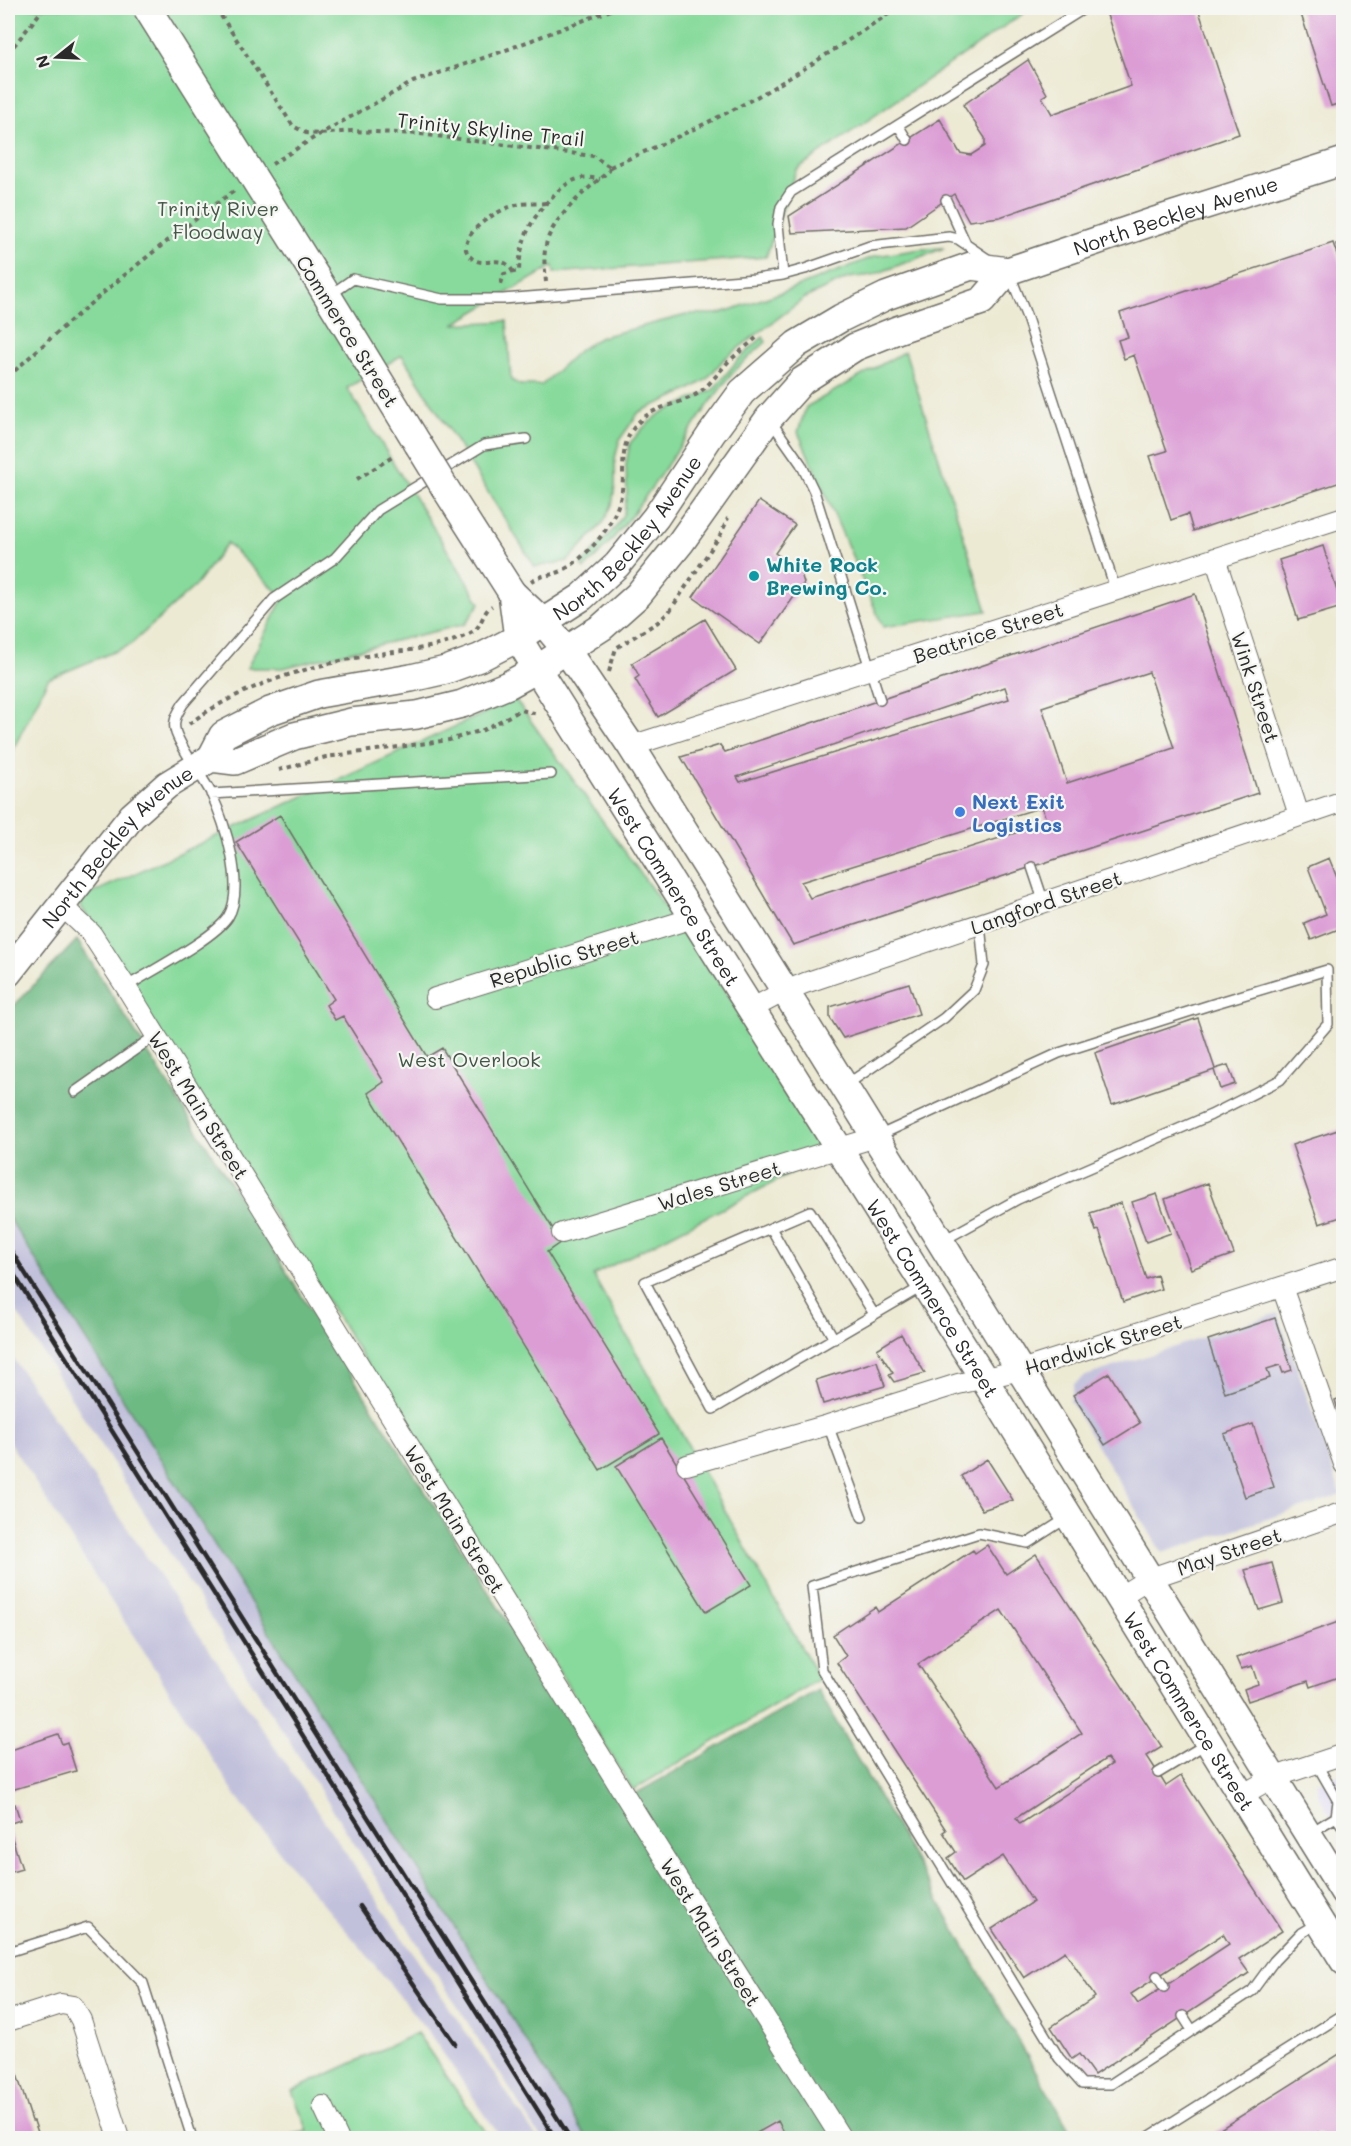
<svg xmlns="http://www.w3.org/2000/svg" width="1351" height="2146" font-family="Mali,sans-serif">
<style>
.built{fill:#dcd5f6}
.industrial{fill:#c2c1dc}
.green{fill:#87da9b;stroke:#598263;stroke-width:1.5}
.forest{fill:#6dba83;stroke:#4c7257;stroke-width:1.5}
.building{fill:#dc9dd5;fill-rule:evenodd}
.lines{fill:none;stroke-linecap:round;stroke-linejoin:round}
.lane-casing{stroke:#6f6e66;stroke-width:12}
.street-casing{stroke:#6f6e66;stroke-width:22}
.secondary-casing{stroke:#6f6e66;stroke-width:30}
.path{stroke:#6f6e66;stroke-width:4;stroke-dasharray:4.5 4.5;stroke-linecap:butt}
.lane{stroke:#fff;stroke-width:9}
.street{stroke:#fff;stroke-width:20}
.secondary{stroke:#fff;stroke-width:27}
.rail{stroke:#2b2b2b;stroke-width:4.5}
.secondary-bridge-casing{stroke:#6f6e66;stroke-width:30;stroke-linecap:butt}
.secondary-bridge{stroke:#fff;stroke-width:27}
.culture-dot{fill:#0f9aa8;stroke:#f6f6f2;stroke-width:2}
.shop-dot{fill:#3f7fe0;stroke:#f6f6f2;stroke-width:2}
.labels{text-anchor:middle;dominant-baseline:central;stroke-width:4.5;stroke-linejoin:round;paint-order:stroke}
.street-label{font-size:20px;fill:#2b2b2b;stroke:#f6f6f2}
.park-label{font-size:20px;fill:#425747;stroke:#f6f6f2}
.culture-label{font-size:20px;font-weight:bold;fill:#0d838f;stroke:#f6f6f2;text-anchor:start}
.shop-label{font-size:20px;font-weight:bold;fill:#366cbe;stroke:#f6f6f2;text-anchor:start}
</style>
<rect width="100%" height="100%" fill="#f6f6f2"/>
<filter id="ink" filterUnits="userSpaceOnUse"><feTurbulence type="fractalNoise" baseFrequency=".0167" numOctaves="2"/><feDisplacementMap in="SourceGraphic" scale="12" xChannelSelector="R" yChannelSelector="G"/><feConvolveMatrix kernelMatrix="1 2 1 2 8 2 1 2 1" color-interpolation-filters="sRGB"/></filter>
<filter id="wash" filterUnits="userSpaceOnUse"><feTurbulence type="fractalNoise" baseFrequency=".008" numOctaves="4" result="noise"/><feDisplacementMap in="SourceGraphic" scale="24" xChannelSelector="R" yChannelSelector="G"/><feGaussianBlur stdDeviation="1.35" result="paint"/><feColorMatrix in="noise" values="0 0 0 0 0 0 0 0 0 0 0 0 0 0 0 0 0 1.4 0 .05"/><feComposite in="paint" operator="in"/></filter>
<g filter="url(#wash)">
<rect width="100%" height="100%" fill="#edead4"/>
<path class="built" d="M1343 1774V1837L1318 1795 1317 1782Z"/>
<path class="industrial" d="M8 1062 661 2138H541L8 1298Z
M1278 1313 1341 1495 1162 1553 1070 1401 1074 1384 1083 1377Z
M8 1351 146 1556 537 2138H501L430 2034 362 1949 292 1868 237 1797 8 1440Z"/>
<path class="green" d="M8 8H1031L796 170 766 257 554 273 553 266 454 324 507 321 511 380 520 385H542L579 350 601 337 690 314H718L786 291 876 256 921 249 944 248 873 275 848 278 805 298 724 359 706 380 687 391 639 412 620 439 615 458V486L612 505 603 523 568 561 535 567 402 355 347 388 480 603 465 624 283 668H247L283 598 227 543 196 585 130 645 48 679 8 760Z
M763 337 766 342C755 352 742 362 732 374 681 436 643 514 584 569L581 565 615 528 624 513 627 492 626 464 630 443 644 427 661 413 713 390 737 361Z
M905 351 987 611 883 627 798 432 806 407Z
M515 699 839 1149 593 1275 819 1679 633 1790 77 900Z
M417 2033 489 2138H278L308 2131 292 2091Z"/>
<path class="forest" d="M77 940 621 1802 818 1690 1074 2138H587L8 1216V1012Z"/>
<g id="blocks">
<path class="building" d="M1113 8H1198L1239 134 1000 217 969 221 954 194 906 227 792 233 789 216 940 119 960 153 971 155 985 146V138L963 105 1028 60 1047 94 1042 97 1052 114 1131 86 1106 12Z
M1299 8H1344V102L1331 106Z
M1344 241V266H1343L1336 244Z
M1333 243 1344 274V481L1193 531 1188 514 1171 520 1150 456 1167 451 1134 355 1124 359 1118 340 1128 337 1120 313Z
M759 501 795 525 775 553 800 570 804 583 760 644 693 597Z
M1323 546 1342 607 1298 620 1279 560Z
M1195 594 1258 793 793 945 681 757 720 745 725 752ZM1149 672 1174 748 1067 783 1042 707ZM1005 687 1009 699 740 782 737 777ZM1042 807 1047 823 810 898 801 882Z
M705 619 736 670 658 717 635 679 639 676 632 663Z
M280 815 427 1057 442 1048 561 1242 547 1252 659 1434 600 1470 368 1093 384 1082 343 1016 335 1020 326 1005 334 999 236 842Z
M1329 858 1344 895V927L1311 940 1304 923 1326 914 1308 867Z
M909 983 919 1014 843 1038 830 1018V1007Z
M1198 1018 1215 1069 1228 1065 1235 1084 1220 1089 1214 1070 1112 1105 1095 1053Z
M1341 1129 1344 1134V1216L1319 1224 1292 1145Z
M1208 1183 1234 1254 1191 1269 1165 1199Z
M1157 1194 1171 1233 1146 1242 1132 1202Z
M1121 1203 1146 1279 1157 1275 1161 1289 1123 1302 1099 1230 1096 1231 1090 1213Z
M1275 1318 1292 1370 1283 1373 1280 1365 1267 1369 1270 1378 1225 1393 1208 1340Z
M901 1334 925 1373 894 1382 889 1375 893 1373 877 1349Z
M877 1361 885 1386 823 1404 816 1380Z
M1109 1373 1140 1423 1105 1445 1073 1395Z
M1344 1397V1426H1343L1335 1400Z
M1253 1424 1274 1487 1245 1497 1224 1434Z
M661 1438 751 1585 706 1612 616 1466Z
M987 1459 1013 1500 982 1510 961 1476Z
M987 1545 1006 1574 1036 1554 1162 1747 1147 1756 1158 1773 1166 1786 1181 1776 1282 1931 1239 1959 1249 1973 1094 2075 1079 2054 1072 2059 1051 2027 1095 1997 1065 1951 1024 1978 992 1929 1033 1902 1003 1856 963 1882 948 1858 956 1852 943 1832 946 1830 837 1663 846 1656 833 1635 875 1607 878 1612 973 1550 975 1553ZM1001 1610 1082 1733 999 1787 918 1664ZM1107 1758 1112 1764 1020 1824 1016 1818ZM1223 1934 1229 1944 1138 2004 1131 1994Z
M1272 1563 1283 1603 1259 1610 1245 1570Z
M1344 1620V1675L1310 1687 1308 1681 1248 1701 1244 1689 1258 1684 1252 1666 1241 1669 1236 1658Z
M58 1734 62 1744 67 1742 76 1771 8 1791V1751Z
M15 1804 20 1820 8 1824V1806Z
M8 1826 22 1869 8 1873Z
M1344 2051V2138H1323L1319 2132 1309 2138H1206Z
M11 2056 32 2121H34L40 2138H8V2058Z
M778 2121 787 2138H748Z"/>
</g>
</g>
<g filter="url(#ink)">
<use href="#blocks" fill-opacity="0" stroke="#6f6e66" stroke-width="1.5"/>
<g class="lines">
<defs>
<path id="lane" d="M898 125 907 140
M946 200 966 244
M783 275 778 224 781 207 791 192 1085 8
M1010 275 1026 315 1116 591
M330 295 353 279 442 299H503L755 279 783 275 805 269 870 246 949 237 958 239 989 260
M770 420 801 464 814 491 880 700
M211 794 551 774
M1032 867 1044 903
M126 987C149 972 215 938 228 917 246 887 225 823 211 793 201 774 183 752 176 733 172 722 177 714 183 704L274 599 335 558 378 510 484 445 526 439
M846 1085 944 1018 974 990 984 965 980 924
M75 1092 156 1035
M878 1136 1059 1053 1213 1004 1327 970 1328 1024 1280 1080 1211 1115 1018 1199 942 1241
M771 1228 834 1339
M874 1314 810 1211 645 1282 713 1409 923 1286
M828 1425 862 1517
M1067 1518 1028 1543 979 1533 812 1586 822 1670 1059 2058 1082 2084H1111L1252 1991 1274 1961 1301 1933 1318 1923
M1158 1773 1206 1744
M1336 1817 1344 1828
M1311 1832 1336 1817 1338 1801 1316 1763
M8 1952 88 1927 143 1983 192 2138
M1157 1976 1164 1987
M1183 2016 1192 2030
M1147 2138 1344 2014"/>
<path id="street" d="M1215 558 1299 815
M631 746 1344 517
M61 905 91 933 126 987 639 1818 841 2138
M435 998 693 918
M751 1009 785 991 805 983 1344 801
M562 1233 876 1137
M1282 1287 1344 1464
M687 1465 828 1425 958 1384 1021 1370 1344 1267
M1119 1597 1148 1579 1344 1512
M1242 1795 1272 1778 1344 1754
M8 2021 61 2004 73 2006 81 2020 119 2138
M323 2106 338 2138"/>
<g id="secondary">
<path d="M316 277 418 444"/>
<path d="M445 488 512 593 543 622 567 651 631 746 785 991 1344 1892"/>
<path id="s1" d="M512 593 518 638 537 669 984 1379 1344 1961"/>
<path id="s2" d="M211 758 223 735 270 711 319 694 411 678 446 670 479 658 518 638 582 597 617 565 656 517 712 433 742 392 797 344 841 318 886 296 971 266 1008 271 1155 221 1344 161"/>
<path id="s3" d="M8 973 132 816 167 785 211 758 235 761 294 736 351 722 417 715 462 704 508 685 537 669 602 627 638 595 681 542 769 418 802 381 855 347 897 330 982 301 1008 271"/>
</g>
</defs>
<use href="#lane" class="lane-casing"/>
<use href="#street" class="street-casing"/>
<use href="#secondary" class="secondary-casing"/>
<path class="path" d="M216 8 293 126 306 133 320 134 352 131 420 134 593 156 610 167
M8 53 44 8
M272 164 320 134 413 82 498 53 616 8
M610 167C658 146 705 125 751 100 801 73 849 39 898 8
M513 272C501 248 478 276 466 250 464 228 502 207 521 204 529 203 538 204 546 203
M546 282C545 270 543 257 546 245 551 219 589 187 609 171L610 167
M501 284 504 274 519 271C520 240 531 218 553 196 561 188 569 181 581 178 587 177 593 178 600 179
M8 377C80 310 156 247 237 189
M357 479 394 456
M531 581C542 574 555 576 565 569 591 554 618 520 622 490 625 466 619 445 636 425 653 404 680 406 700 392 711 383 719 372 728 362 737 354 747 346 756 338
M609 672 616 648 658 622 669 612 721 534 728 518
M189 724C241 685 308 666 372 655 404 650 445 649 474 631 482 625 483 611 492 606
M279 770 326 757 449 740 483 730 521 710 538 714"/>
<use href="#lane" class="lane"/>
<use href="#street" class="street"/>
<use href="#secondary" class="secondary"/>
<path class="rail" d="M8 1246 570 2138
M8 1265 555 2138
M360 1906 455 2044"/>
<defs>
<path id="secondary-bridge" d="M147 8 316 277
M418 444 445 488"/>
</defs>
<use href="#secondary-bridge" class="secondary-bridge-casing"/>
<use href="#secondary-bridge" class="secondary-bridge"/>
</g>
</g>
<circle class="culture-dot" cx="754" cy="576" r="6"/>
<circle class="shop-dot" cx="960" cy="812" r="6"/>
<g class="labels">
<g class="street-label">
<text transform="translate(491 129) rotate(6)">Trinity Skyline Trail</text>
<text stroke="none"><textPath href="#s2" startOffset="1154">North Beckley Avenue</textPath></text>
<text transform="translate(348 331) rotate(58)">Commerce Street</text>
<text stroke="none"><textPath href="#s2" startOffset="489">North Beckley Avenue</textPath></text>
<text transform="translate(988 632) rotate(-18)">Beatrice Street</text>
<text transform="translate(1256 687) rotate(72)">Wink Street</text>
<text stroke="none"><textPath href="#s3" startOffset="168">North Beckley Avenue</textPath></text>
<text stroke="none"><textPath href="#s1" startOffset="339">West Commerce Street</textPath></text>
<text transform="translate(1046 902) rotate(-19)">Langford Street</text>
<text transform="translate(564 958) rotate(-17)">Republic Street</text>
<text transform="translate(199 1105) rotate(58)">West Main Street</text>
<text transform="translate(719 1185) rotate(-17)">Wales Street</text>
<text stroke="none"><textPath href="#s1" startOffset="825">West Commerce Street</textPath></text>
<text transform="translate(1103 1344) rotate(-17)">Hardwick Street</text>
<text transform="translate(455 1519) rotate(58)">West Main Street</text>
<text transform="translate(1229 1551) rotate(-19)">May Street</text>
<text stroke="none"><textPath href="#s1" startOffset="1311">West Commerce Street</textPath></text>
<text transform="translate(711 1932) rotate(58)">West Main Street</text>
</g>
<g class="park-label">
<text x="218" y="208">Trinity River<tspan x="218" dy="23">Floodway</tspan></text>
<text x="469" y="1059">West Overlook</text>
</g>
<g class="culture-label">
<text x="766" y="564">White Rock<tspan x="766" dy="23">Brewing Co.</tspan></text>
</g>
<g class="shop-label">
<text x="972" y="801">Next Exit<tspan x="972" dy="23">Logistics</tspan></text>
</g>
</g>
<rect width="1351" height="2146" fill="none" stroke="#f6f6f2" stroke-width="30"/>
<g transform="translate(57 57) rotate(252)" stroke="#f6f6f2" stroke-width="4.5" paint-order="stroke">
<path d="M0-4.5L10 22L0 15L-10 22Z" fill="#2b2b2b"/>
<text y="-9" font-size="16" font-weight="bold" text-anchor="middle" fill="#2b2b2b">N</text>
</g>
</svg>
